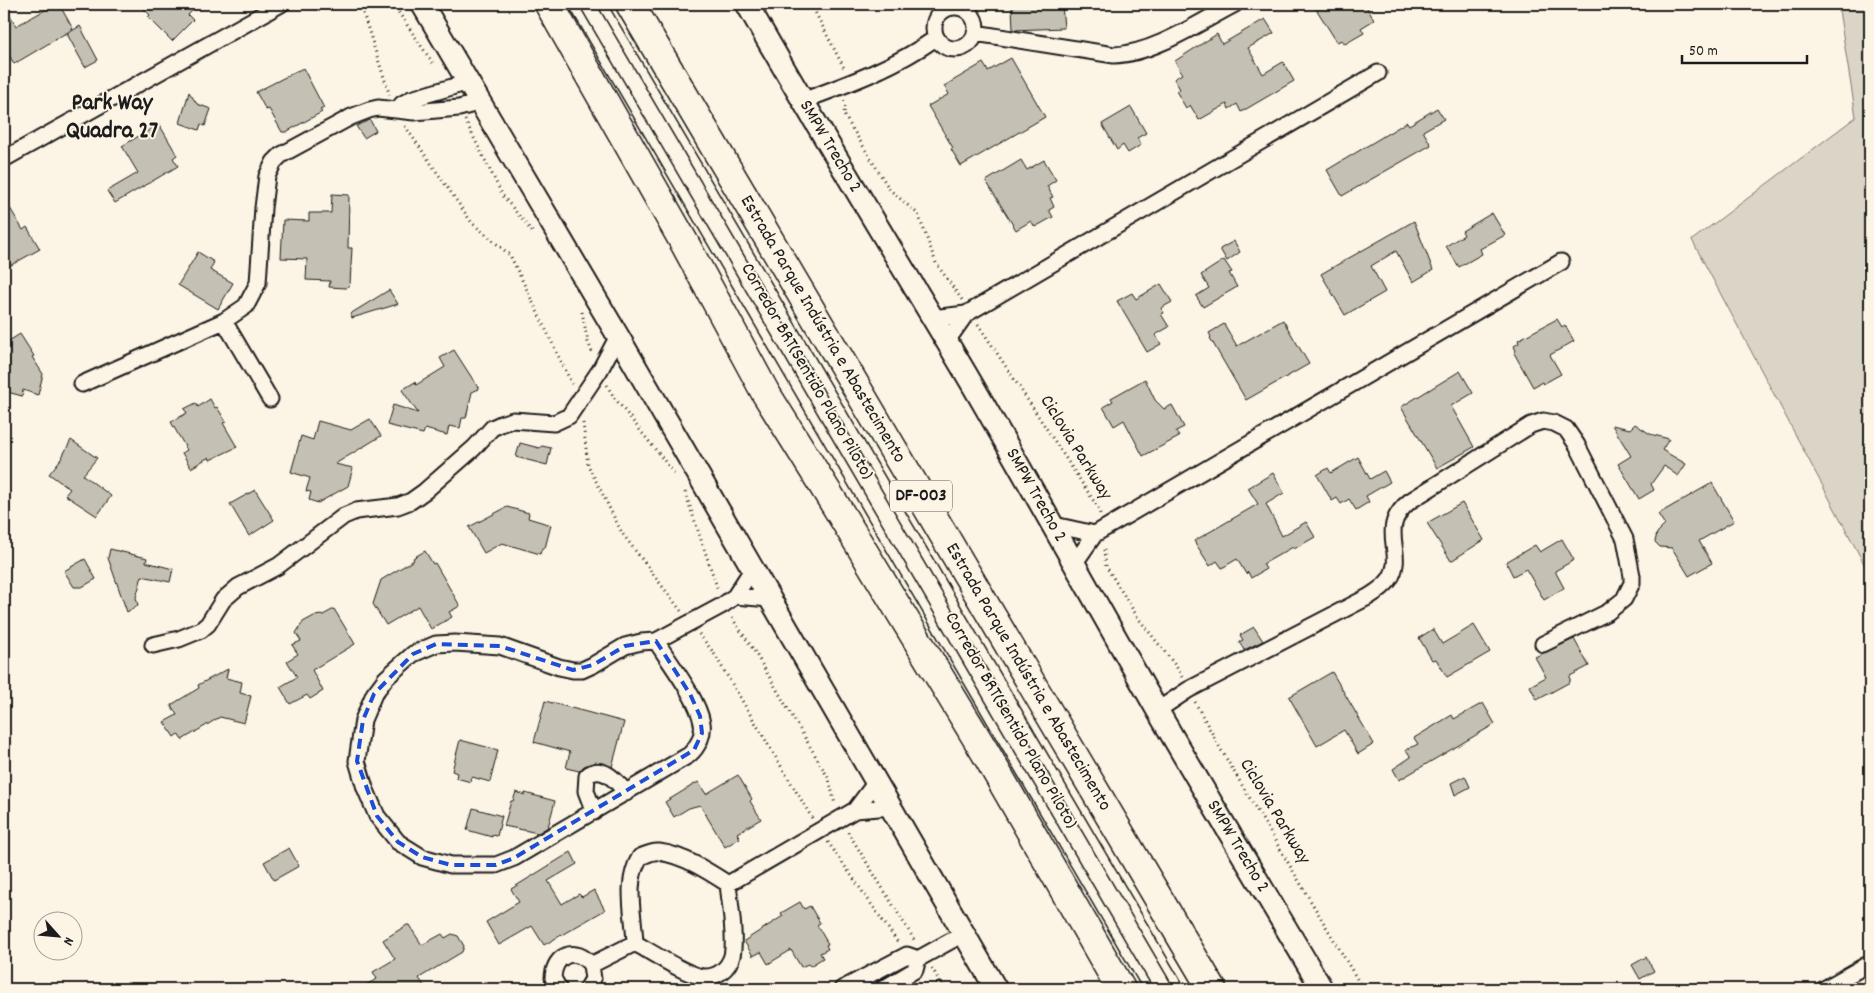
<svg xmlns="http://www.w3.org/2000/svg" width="1874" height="993" font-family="Dekko,sans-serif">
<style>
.green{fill:#dbd5c8;stroke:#7c7872}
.building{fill:#c4c0b3;stroke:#1c1c1c}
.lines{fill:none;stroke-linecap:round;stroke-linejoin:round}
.lane-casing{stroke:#1c1c1c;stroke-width:11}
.street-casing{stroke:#1c1c1c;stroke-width:19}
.secondary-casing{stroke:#1c1c1c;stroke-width:25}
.highway-casing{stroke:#1c1c1c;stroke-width:31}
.path{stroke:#1c1c1c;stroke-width:3;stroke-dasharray:1 4;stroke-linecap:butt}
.lane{stroke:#fcf5e5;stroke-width:8}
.street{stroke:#fcf5e5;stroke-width:15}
.secondary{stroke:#fcf5e5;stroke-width:21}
.highway{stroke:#fcf5e5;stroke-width:28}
.marked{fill:none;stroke:#1d4ed8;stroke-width:4;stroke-dasharray:10 6;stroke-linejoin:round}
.labels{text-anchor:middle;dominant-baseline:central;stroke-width:4;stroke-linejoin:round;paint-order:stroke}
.shield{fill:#fcf5e5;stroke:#5f5d58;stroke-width:1}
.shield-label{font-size:18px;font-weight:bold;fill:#1c1c1c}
.street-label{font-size:19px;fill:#1c1c1c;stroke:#fcf5e5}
.district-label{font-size:24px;font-weight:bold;fill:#1c1c1c;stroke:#fcf5e5}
</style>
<rect width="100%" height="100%" fill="#fcf5e5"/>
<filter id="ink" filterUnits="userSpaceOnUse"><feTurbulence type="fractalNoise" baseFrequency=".02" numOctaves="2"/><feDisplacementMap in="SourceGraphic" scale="10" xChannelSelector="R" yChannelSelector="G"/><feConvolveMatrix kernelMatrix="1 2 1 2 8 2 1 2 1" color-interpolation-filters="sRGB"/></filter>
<g filter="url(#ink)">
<path class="green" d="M1838 4H1870V575L1692 240 1856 117Z"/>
<path class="building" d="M4 4 16 26 56 4H59L73 29 14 64 4 46Z
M139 4H199L188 15 193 20 172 41 148 17 150 15Z
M1015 4H1041V6L1062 5 1064 28 1013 30 1012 7H1015Z
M1313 4H1365L1374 20 1361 28 1364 33 1345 44 1342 40 1337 42Z
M1265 19 1274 33 1248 48 1263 74 1283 62 1294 81 1241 112 1237 104 1229 109 1227 104 1199 120 1190 105 1186 108 1176 91 1180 89 1174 79 1182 74 1175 61 1217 34 1222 44Z
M80 26 98 60 85 67 67 34Z
M1011 58 1045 117 961 166 951 149 953 148 928 106 949 94 944 86 983 63 988 71Z
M303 68 324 108 320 110 322 112 286 132H282L269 109 266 110 256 92Z
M189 92 197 104 211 109 205 126 201 124 199 130 180 123Z
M1131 107 1146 133 1137 138 1141 145 1128 153 1123 145 1117 150 1102 124Z
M1437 108 1444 119 1423 131 1431 145 1342 196 1327 170 1407 122 1409 125Z
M370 120 376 131 364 138 356 126Z
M159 124 177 155 173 158 178 166 115 203 107 191 138 173 122 146Z
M1021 160 1027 170 1044 160 1056 180 1047 186 1053 197 1050 198 1054 207 1049 210 1053 217 1035 227 1031 221 1016 230 986 181Z
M332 194 349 195 348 248H352L350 284 346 288 329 287 330 281 306 280 307 259 281 258 283 220 309 221V213H331Z
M4 198 23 230 27 227 40 249 4 269Z
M1492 213 1505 235 1480 249 1482 254 1459 267 1446 246 1464 235 1462 231Z
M1414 221 1433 270 1413 282 1396 251 1371 266 1385 292 1345 315 1321 274Z
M1234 241 1240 252 1227 261 1220 249Z
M198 252 214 262 210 270 233 283 218 309 178 285Z
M1224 260 1232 272 1229 273 1237 287 1203 307 1196 296 1209 288 1201 275Z
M1161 284 1172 302 1161 308 1164 313 1161 314 1169 327 1155 335 1161 344 1147 352 1117 301 1132 293 1136 299Z
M389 290 398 304 352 318 350 314Z
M1557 319 1562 327 1565 325 1574 341 1550 355 1561 374 1543 384 1542 382 1533 387 1514 353 1516 351 1514 346 1519 343 1518 340Z
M1283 320 1309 364 1246 400 1210 338 1211 337 1209 333 1224 324 1237 346Z
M20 334 34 356 32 357 43 374 38 395 23 390 22 396 4 391V344Z
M454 350 479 389 472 392 466 418H462L460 428 449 426 447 435 425 429 423 434 387 425 393 405 418 413 402 390 415 382 416 385 445 367 440 358Z
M1460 371 1473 393 1451 406 1474 447 1437 468 1401 407Z
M1145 379 1155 400 1164 409 1172 405 1184 427 1176 431 1179 437 1143 456 1124 420 1114 426 1103 407 1113 401 1111 398Z
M210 399 215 408 217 407 226 422 223 423 237 447 210 460 209 457 191 468 182 453 187 450 171 422 187 413 184 409 196 403 198 407Z
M370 419 381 436 335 464 353 468 348 486 318 503 309 500 311 492 306 491 310 478 291 472 301 436 313 440 318 421 351 430Z
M1635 424 1650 434 1669 439 1662 450 1686 464 1678 476 1664 466 1651 484 1654 490 1639 499 1618 464 1631 456 1612 425 1630 429Z
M71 440 97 458 83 475 111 496 97 516 65 495 70 489 49 474 61 459Z
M520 443 539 448 542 446 551 448 547 465 516 457Z
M1358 457 1370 479 1384 471 1390 482 1366 496 1369 502 1356 510 1349 499 1341 504 1337 498 1332 501 1317 475 1328 468 1331 473Z
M1273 473 1284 493 1266 504 1282 536 1306 522 1315 537 1294 549 1293 547 1263 564 1266 569 1251 578 1248 572 1246 574 1237 559 1222 568 1217 561 1210 566 1194 541 1258 504 1248 488Z
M1712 483 1734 521 1699 541 1712 563 1689 576 1672 548 1660 547 1655 542 1657 533 1665 525 1658 514Z
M255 490 274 520 249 536 230 504Z
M1462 503 1484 540 1451 561 1427 523Z
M507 507 529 513 528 518 551 525 545 548H542L540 554 502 543 484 553 469 527Z
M1562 539 1574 560 1555 571 1564 588 1544 600 1526 569 1513 576 1506 562 1535 545 1540 552Z
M110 549 147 558 146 562 173 569 170 582 142 576 136 598 138 605 127 612 108 558Z
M425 551 433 564 435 563 460 606 449 612 452 617 431 629 418 606 386 625 373 604 381 580 414 560 413 558Z
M85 559 96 579 82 587H74L64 571Z
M334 609 355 644 312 670 323 691 310 699 307 695 290 704 280 687 297 677 287 661 298 654 292 645 301 641 296 633 303 622 314 616 323 615Z
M1474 625 1490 652 1447 677 1436 659 1432 660 1419 638 1433 629 1442 644Z
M1254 627 1263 641 1244 650 1239 642 1243 640 1240 635Z
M1574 639 1589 666 1570 676V682L1537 700 1530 686 1546 677 1535 657Z
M228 669 226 678 242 682 240 693 251 696 244 723 220 717 182 740 178 734 174 737 164 722 177 715 171 705 199 688 198 685Z
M1332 672 1374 744 1358 754 1344 730 1317 746 1289 697Z
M545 701 624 722 612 767 596 762 584 766 579 771 566 768 570 752 534 742Z
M1483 703 1495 724 1399 780 1393 769 1411 757 1406 750 1418 744 1414 738 1452 715 1454 719Z
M460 740 498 750 490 782 472 777 471 782 456 778 457 773 452 771Z
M738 775 752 799 750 801 761 819 737 833 740 838 725 847 700 805 689 808 674 817 665 802 698 782 706 794Z
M1465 776 1470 787 1455 795 1451 783Z
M516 792 525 795V793L555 801 548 827 538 833 504 826 511 801H513Z
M473 808 502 816 497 836 492 835V837L467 830Z
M289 848 299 866 274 880 264 862Z
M571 852 577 864 548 881 562 904 579 894 582 897 594 890 605 910 544 945 532 926 499 945 486 922 519 902 511 889Z
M800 902 804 909 810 906 820 923 817 925 828 944 826 945 828 949 820 953 823 958 810 966 808 964 801 967 791 950 768 964 761 952 753 956 744 941 783 916 781 913Z
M407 925H409L422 945 442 934 445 938 452 934 458 936 464 946 462 952 419 978 426 989H358L377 979 373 972 395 959 383 940Z
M1646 957 1654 971 1640 979 1632 965Z"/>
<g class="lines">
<defs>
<path id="lane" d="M573 4 1148 989
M602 4 1180 989"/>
<path id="street" d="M934 28a21 21 0 1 1 42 0a21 21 0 1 1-42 0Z
M975 33 1114 55C1153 54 1200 22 1235 4
M802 101C848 84 895 67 936 38
M398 110 402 104 411 99 469 82
M4 159 281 4
M932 318 966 314 1378 73
M224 321 270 399
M947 341 966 314
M82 384 224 321 246 306 258 283 263 208 267 176 274 162 281 155 351 117 369 110 378 108 414 112 459 108 482 102
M1054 525 1095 534
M1074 564 1095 534 1561 262
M735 596 770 599
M656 641C670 663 698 699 702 723 704 735 698 747 689 755L514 858 496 865H451L422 857 398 842 377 816 365 788 357 761 363 720 374 694 386 678 413 654 436 644 455 643 500 646 559 667 573 670H582L593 665 625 646 641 642 656 641 723 605 735 596 753 568
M153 645 179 639 201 630 208 624 223 600 238 587 278 566 344 516 356 511 398 506 411 501 425 491 474 448 492 428 503 423 513 420 554 423 569 416 600 370 618 336
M1158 710 1188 690 1368 597C1376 592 1383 588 1389 580 1408 553 1375 529 1410 501L1531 425 1543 421 1554 423 1566 429 1577 445 1625 539 1632 576V583L1624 599 1608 612 1543 644
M855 810 876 782
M594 812 586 791 587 776C601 763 617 781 626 793
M728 884 855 810 891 807
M635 943C651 952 686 975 703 977 717 978 728 969 732 956 736 939 730 903 728 884
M635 943C634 914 624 883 640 857 646 855 652 851 659 852 683 855 708 871 728 884
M591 965 635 943
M559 989 553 978C554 954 576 946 591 965L593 979 587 989
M842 989 907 955 918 959
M883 989 915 970 918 959 963 934
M1824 989 1870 963"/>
<g id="secondary">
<path d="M422 4 618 336 996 989"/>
<path id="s1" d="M747 4C819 132 897 257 972 384 1034 491 1094 600 1156 708 1210 802 1267 895 1322 989"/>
</g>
<g id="highway">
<path d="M549 4 685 244 765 392 839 511 985 752 1121 989"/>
<path id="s2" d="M630 4 1212 989"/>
</g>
</defs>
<use href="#lane" class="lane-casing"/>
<use href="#street" class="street-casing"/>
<use href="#secondary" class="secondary-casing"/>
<use href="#highway" class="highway-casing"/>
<path class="path" d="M360 4 390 96
M393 4 434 65
M811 4 845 70
M845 101 844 115 890 190 918 214 936 263 962 300
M465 120 503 196 534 234
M405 126 472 223 510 255 572 384
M582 312 588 342 592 352
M978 324 1099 509 1100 514
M607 385 613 396 674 473
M583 423 588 465 622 533 681 611
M685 492 718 590
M1104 550 1106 566 1138 618 1176 666 1182 677
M732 618 753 649 829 779 835 804
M699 634 713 652 812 818
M1195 702 1220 748 1363 989
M848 832 915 941
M828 842 899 944
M932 968 944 989"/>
<use href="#lane" class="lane"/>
<use href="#street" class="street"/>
<use href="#secondary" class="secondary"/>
<use href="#highway" class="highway"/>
</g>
</g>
<path class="marked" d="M656 641 690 694 700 716 702 733 694 750 514 858 496 865H451L422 857 398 842 377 816 357 761 363 720 374 694 413 654 436 644 500 646 573 670 593 665 625 646Z"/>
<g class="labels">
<rect class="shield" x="890" y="480.5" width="62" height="31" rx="4"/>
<g class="shield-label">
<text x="921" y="496">DF-003</text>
</g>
<g class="street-label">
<text stroke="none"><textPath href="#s1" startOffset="165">SMPW Trecho 2</textPath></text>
<text stroke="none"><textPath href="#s2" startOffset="378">Estrada Parque Indústria e Abastecimento</textPath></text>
<text transform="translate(806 372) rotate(60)">Corredor BRT(Sentido Plano Piloto)</text>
<text transform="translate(1075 448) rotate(58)">Ciclovia Parkway</text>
<text stroke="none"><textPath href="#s1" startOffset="570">SMPW Trecho 2</textPath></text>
<text stroke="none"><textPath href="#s2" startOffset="782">Estrada Parque Indústria e Abastecimento</textPath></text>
<text transform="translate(1010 721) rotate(60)">Corredor BRT(Sentido Plano Piloto)</text>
<text transform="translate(1274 812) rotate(59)">Ciclovia Parkway</text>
<text stroke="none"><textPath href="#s1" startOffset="975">SMPW Trecho 2</textPath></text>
</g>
<g class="district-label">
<text x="112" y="104">Park Way<tspan x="112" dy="28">Quadra 27</tspan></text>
</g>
</g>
<rect width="1874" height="993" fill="none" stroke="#fcf5e5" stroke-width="20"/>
<rect x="10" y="10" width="1854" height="973" fill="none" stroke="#1c1c1c" stroke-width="2" filter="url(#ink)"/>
<g transform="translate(58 936) rotate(117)"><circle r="24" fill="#fcf5e5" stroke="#a29e95"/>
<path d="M0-4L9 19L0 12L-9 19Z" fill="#1c1c1c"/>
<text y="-8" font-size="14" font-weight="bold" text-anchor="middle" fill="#1c1c1c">N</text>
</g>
<path d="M1682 55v8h125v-8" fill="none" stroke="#1c1c1c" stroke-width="2.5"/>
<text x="1689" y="55" font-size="15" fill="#1c1c1c" stroke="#fcf5e5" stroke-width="4" paint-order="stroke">50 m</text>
</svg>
